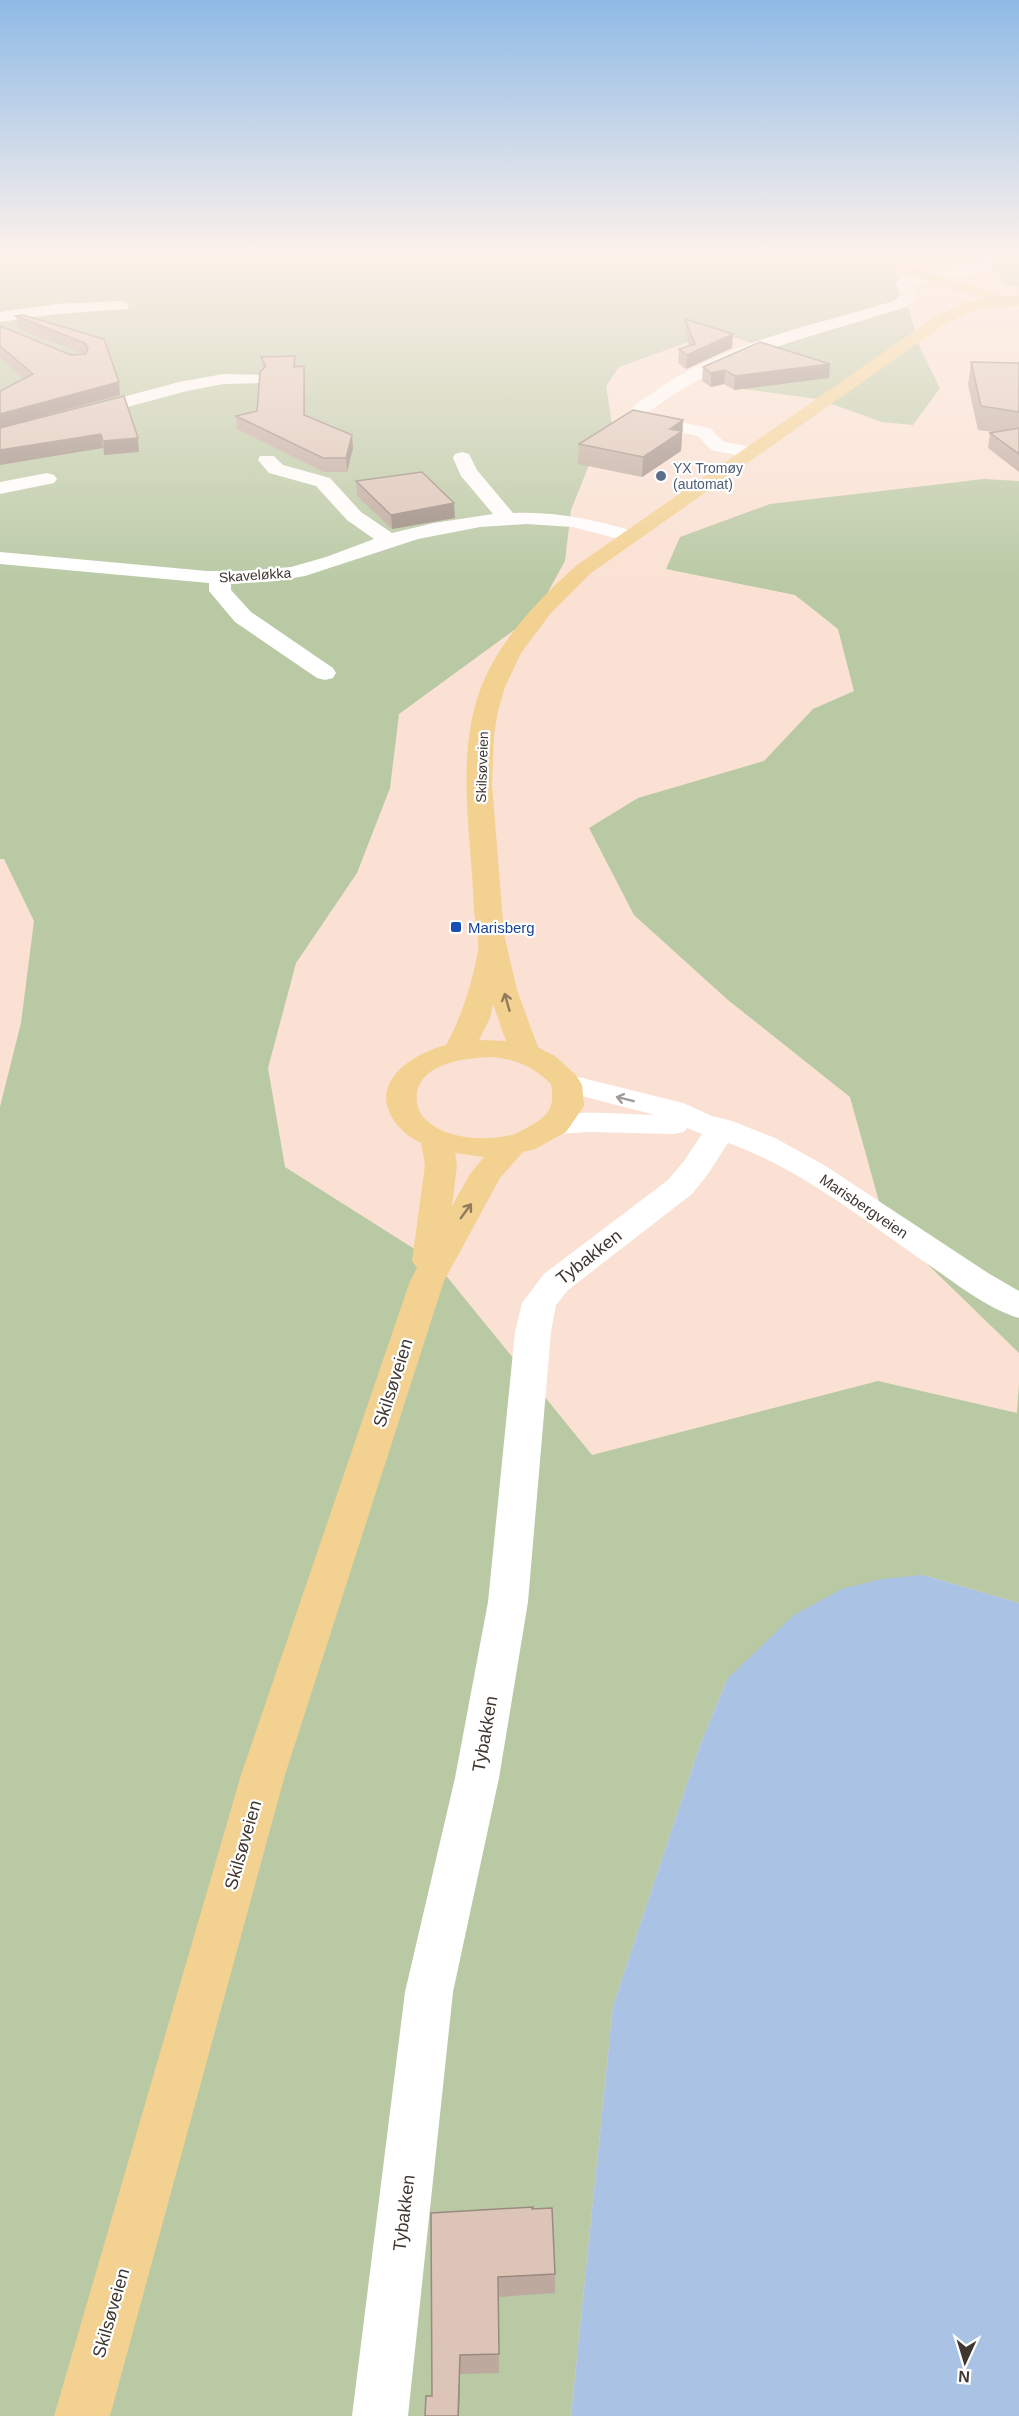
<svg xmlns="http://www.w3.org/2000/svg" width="1019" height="2416" font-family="Arial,sans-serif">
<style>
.green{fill:#b8c9a4}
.water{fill:#aac2e4}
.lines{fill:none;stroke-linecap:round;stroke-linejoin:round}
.minor{fill:#fff;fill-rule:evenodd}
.major{fill:#f2d191;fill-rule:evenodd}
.wall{fill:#bda99d}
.shaded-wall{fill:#9a8a80}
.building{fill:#dcc5b7;stroke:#9a8a80;stroke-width:1.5}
.oneway{stroke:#907c5c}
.oneway2{stroke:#a09b98}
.service-dot{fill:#5c6f8a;stroke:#fff;stroke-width:2}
.transit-dot{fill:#1a4fb4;stroke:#fff;stroke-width:2}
.labels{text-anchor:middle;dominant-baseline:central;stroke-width:4.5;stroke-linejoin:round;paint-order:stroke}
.far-service-label{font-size:14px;fill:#4e5e75;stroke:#fff;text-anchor:start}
.far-street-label{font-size:14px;fill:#403731;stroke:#fff}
.transit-label{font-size:15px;fill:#164399;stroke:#fff;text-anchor:start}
.street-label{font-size:15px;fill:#403731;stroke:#fff}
.near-street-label{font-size:18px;fill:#403731;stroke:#fff}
</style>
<rect width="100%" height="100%" fill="#fae1d3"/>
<path class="green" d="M0 251H862L890 258 902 287 921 350 940 388 913 425 882 422 818 399 729 387 796 357 730 336 691 341 619 367 606 386 612 424 589 465 571 510 565 561 536 614 399 714 390 788 357 873 296 963 268 1068 285 1167 435 1262 592 1455 878 1381 1017 1413 1019 1383V1603L923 1575 728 1678 700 1745 613 2006 571 2416H0V1107L21 1023 34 921 4 859H0Z
M983 251H1019V287L1005 285Z
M984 479 1019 481V1353L885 1223 850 1097 728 1000 634 915 589 828 638 798 764 761 813 709 854 691 838 629 795 595 666 569 680 537 770 504Z"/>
<path class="water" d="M923 1575 1019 1603V2416H571L613 2006 700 1745 728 1678 794 1615 842 1589 882 1579Z"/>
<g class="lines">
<path class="minor" d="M983 251H997L990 268 973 275 913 284 916 296 906 307C813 337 727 353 647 413L650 416 710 428 724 442 758 448 760 452 758 456 751 458 711 450 698 436 638 424 629 416C631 405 642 400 651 394 721 342 813 326 894 301L900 295 896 283 904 277 970 266 978 262Z
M121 301 127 303 129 306 127 309 56 314 0 322V312L56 304Z
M223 374 262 375 265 379 262 383 223 384 187 391 0 441V430L179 382Z
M462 452 469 454 477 470 513 513C557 511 595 520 637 532L640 536 637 540 630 542 573 527 527 524 480 527 418 539 305 576 276 581 231 584V590L251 612 333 668 336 673 333 678 325 680 317 678 235 622 209 591V583L0 564V552L207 571H241L291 567 326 557 374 539 347 520 316 486 269 473 258 460 260 456H274L283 465 330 478 361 512 392 533 434 523 493 514 461 476 453 458 455 454Z
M47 473 54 475 57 479 54 483 0 494V482Z
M566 1074 683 1103 712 1116 732 1121 775 1138 824 1165 988 1273 1019 1291V1318C988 1309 958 1285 932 1267 867 1223 802 1169 728 1143L708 1174 692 1194 568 1290 556 1305 551 1332 528 1602 499 1778 453 1992 408 2416H352L405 1992 455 1778 488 1602 515 1332 522 1303 544 1274 668 1180 684 1161 702 1134 687 1128 684 1132 673 1134 589 1132 555 1134 544 1132 539 1125 544 1118C579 1109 619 1114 655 1115L555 1089 551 1083 555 1077Z"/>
<path class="major" d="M851 251H875L942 277 1007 297 1019 295V305L974 310 945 324 591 573 551 613 521 653 505 687 498 711 494 735 492 784 504 934 517 990 536 1042 539 1048 555 1056 576 1075 582 1085 584 1106 566 1132 535 1149 523 1152 500 1178 444 1281 285 1775 110 2416H54L241 1775 410 1281 417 1268 412 1261 425 1165 421 1143C409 1137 400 1130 393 1119 369 1081 414 1053 446 1045 462 1016 472 983 478 951 480 942 475 921 474 910 472 837 454 756 482 685 502 637 539 599 577 565L933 318 964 303 986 299 932 283 884 263 853 254ZM493 1004 506 1041 479 1040 490 1018ZM491 1057C516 1059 533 1066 551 1084 555 1105 550 1115 532 1125 525 1128 518 1134 511 1135 484 1142 439 1139 421 1114 417 1108 416 1099 417 1092 423 1062 467 1058 491 1057ZM455 1153 484 1157 470 1174 452 1206 457 1165Z"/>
</g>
<path class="wall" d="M16 316 104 339 120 395 0 428 24 379 0 358V326L71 355 83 354 18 329Z
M685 319 732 348 686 369 678 363 679 349 689 346 685 333Z
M261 357 295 366 305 379V415L352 435 353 448 347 472H324L237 429 236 416 257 411 263 370Z
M971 362 1019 363V472L988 448 990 433 993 432 978 430 968 385Z
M830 364 829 378 734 390 724 384 711 387 702 381 703 367Z
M683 420 681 451 642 477 578 464 579 444Z
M356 481 455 518 392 529 357 496Z
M532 2209 555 2274V2293L498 2297 499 2373 460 2374 459 2416H425L432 2396Z"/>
<path class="shaded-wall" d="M733 334 732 348 686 369 687 355Z
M830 364 829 378 734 390 735 376Z
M304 366 305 379V428L304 415Z
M725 370 724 384 711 387V373Z
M119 382 120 395 0 428V414Z
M683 420 681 451 642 477 643 457 670 429Z
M101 434 103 448 0 465V450Z
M352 435 353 448 347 472 346 458Z
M138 438 139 452 104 455 103 441Z
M454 503 455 518 392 529 391 515Z
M460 2355V2374L459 2416H458Z"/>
<path class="building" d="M23 315 104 339 119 382 0 414V391L33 374 0 346V326L71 355 86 354 88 348 85 343 16 316Z
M685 319 733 334 687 355 679 349 695 344Z
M760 342 830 364 735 376 725 370 711 373 703 367Z
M295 356 294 367 304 366V415L352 435 346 458H323L236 416 257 411 260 372 266 366 261 357Z
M971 362 1019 363V412L981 406Z
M124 396 138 438 103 441 101 434 0 450V428Z
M633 410 683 420 670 429 682 431 643 457 579 444Z
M1019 428V454L990 433Z
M422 472 454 503 391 515 356 481Z
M533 2207 532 2209 552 2208 555 2274 498 2277 499 2354 460 2355 458 2416H425L426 2396H432L431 2213Z"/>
<defs><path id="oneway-shaft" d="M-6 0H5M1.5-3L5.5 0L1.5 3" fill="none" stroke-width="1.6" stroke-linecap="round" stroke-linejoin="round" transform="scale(1.5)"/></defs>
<g class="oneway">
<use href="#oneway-shaft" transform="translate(507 1002) rotate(-106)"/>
<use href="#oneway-shaft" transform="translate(466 1211) rotate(-54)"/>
</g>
<use class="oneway2" href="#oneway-shaft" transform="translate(625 1099) rotate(-166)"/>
<linearGradient id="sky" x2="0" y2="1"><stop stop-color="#8fbae6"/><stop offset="0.43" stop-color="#fdf2eb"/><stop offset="1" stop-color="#fdf2eb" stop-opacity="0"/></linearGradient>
<rect width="1019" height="590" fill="url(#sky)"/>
<circle class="service-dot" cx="661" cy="476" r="6"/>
<rect class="transit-dot" x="450" y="921" width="12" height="12" rx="3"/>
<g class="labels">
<g class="far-service-label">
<text x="673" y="468">YX Tromøy<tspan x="673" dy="16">(automat)</tspan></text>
</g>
<g class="far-street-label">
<text transform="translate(255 575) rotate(-4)">Skaveløkka</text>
<text transform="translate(482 767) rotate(-88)">Skilsøveien</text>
</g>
<g class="transit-label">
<text x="468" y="927">Marisberg</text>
</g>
<g class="street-label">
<text transform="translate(864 1206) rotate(34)">Marisbergveien</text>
</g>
<g class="near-street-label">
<text transform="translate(589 1257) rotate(-38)">Tybakken</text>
<text transform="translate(393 1383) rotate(-72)">Skilsøveien</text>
<text transform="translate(485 1734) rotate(-80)">Tybakken</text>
<text transform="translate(243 1845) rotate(-74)">Skilsøveien</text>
<text transform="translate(404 2213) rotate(-83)">Tybakken</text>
<text transform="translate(111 2313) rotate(-74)">Skilsøveien</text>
</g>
</g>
<g transform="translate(965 2362) rotate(184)" stroke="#ffffff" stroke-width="4.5" paint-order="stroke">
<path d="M0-4.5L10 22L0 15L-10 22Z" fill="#403731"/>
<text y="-9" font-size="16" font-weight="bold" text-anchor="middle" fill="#403731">N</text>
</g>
</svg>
